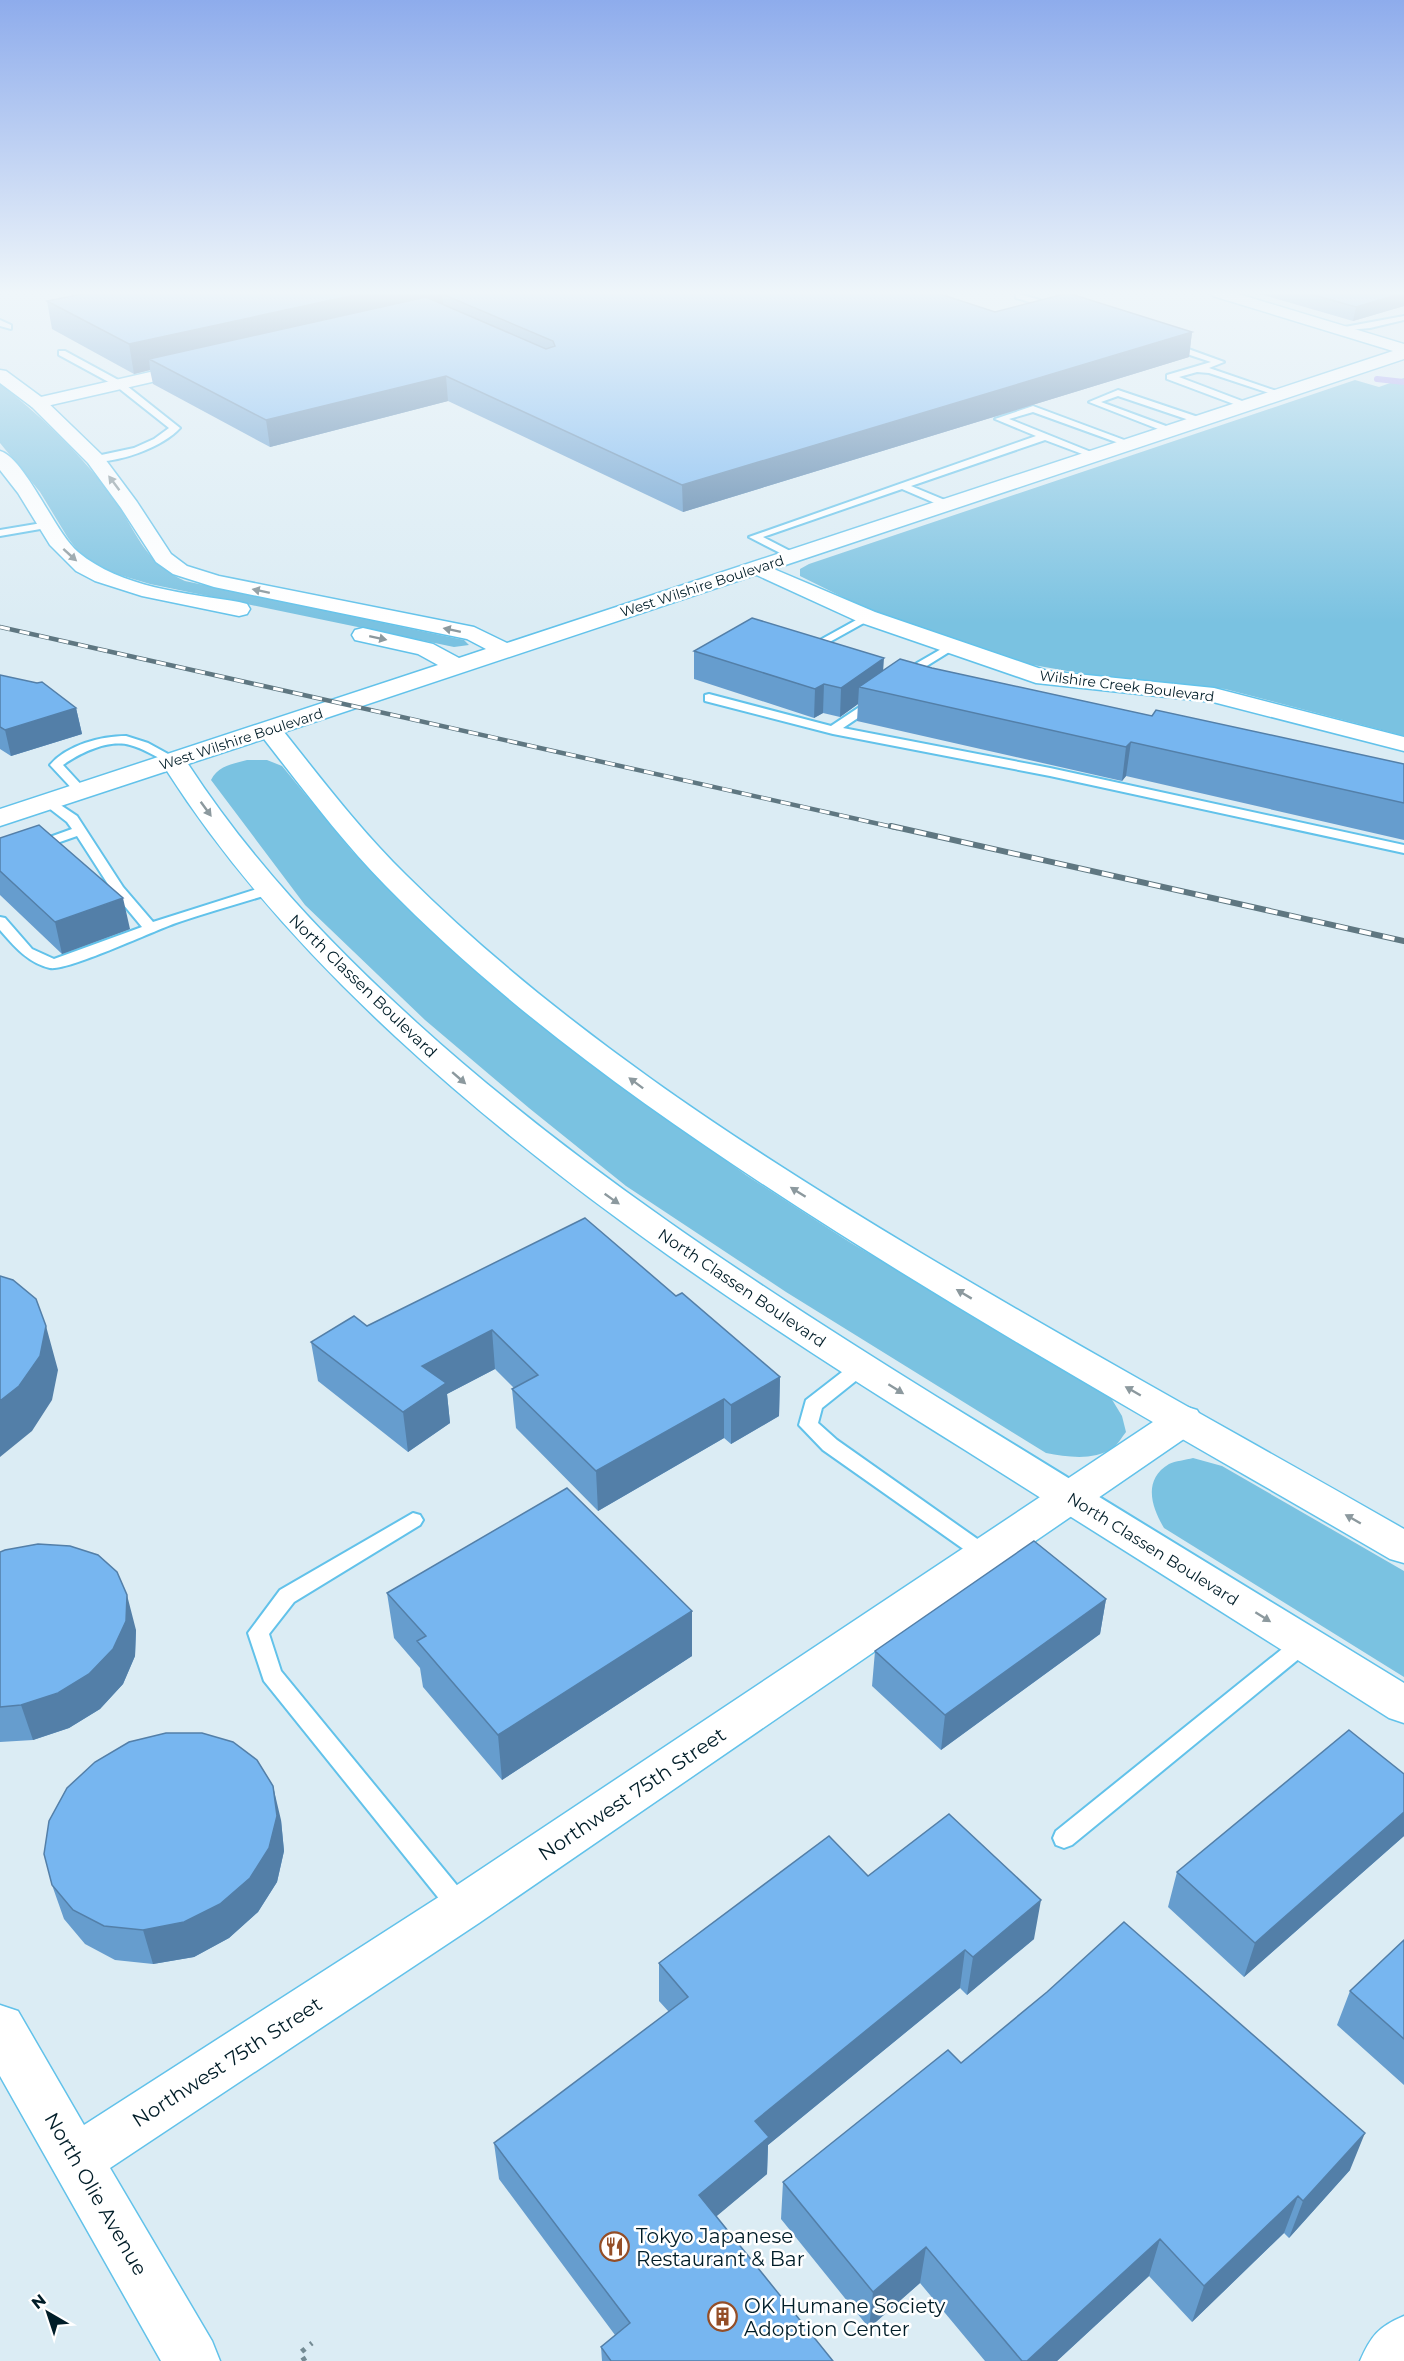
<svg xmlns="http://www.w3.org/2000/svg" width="1404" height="2361" font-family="Montserrat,sans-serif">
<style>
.green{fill:#7ac2e1}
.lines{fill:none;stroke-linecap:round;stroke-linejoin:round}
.stream{stroke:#a79ff2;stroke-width:6}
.lane-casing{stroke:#62c2ea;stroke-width:4}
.street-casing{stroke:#62c2ea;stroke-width:3}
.secondary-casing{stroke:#62c2ea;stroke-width:3}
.path{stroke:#748b94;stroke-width:5;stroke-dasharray:4.5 7;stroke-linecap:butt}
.lane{fill:#fff;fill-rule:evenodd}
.street{fill:#fff;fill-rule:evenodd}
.secondary{fill:#fff;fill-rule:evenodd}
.rail-far1-casing{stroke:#5f7781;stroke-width:4.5}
.rail-casing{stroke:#5f7781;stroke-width:6}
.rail-far1{stroke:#fff;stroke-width:3;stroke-dasharray:10;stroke-linecap:butt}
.rail{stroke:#fff;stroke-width:4;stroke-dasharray:12;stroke-linecap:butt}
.wall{fill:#669dce}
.shaded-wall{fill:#537fa8}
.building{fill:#77b6f0;stroke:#537fa8;stroke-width:1.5}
.oneway{fill:#8c999e}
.labels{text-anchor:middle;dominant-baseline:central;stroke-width:5;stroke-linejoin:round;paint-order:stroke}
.far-street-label{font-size:14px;fill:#001d28;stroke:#fff}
.street-label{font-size:16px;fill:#001d28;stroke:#fff}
.near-street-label{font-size:20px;fill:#001d28;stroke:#fff}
.near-poi-label{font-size:20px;fill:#001d28;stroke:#fff;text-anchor:start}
</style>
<rect width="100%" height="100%" fill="#dbecf4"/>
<path class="green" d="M1404 378V736L1225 689 1090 675 1005 660 901 626 800 576V569L809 564 1355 380 1379 387Z
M0 384C39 414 75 449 106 488 135 524 139 560 185 581L464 640 469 645 454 647 150 584 113 573 95 564 80 554 68 538 40 492 0 443Z
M247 760H267L282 766 352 851 405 905 467 964 549 1031 746 1175 851 1243 1108 1393 1122 1416 1126 1432C1122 1437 1118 1444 1113 1448 1093 1461 1068 1457 1046 1453L786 1292 626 1186 529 1108 425 1020 305 905 211 780C218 766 232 764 247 760Z
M1193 1458 1222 1466 1404 1571V1677L1164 1528C1152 1508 1142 1480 1169 1464 1175 1461 1186 1460 1193 1458Z"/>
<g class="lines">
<path class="stream" d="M1377 379 1404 382"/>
<defs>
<path id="lane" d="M1019 294 1060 306 1061 308 1057 310 1016 298V294Z
M1404 316V320L1370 328 1338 331 1334 329Z
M0 320 11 325V329L0 326Z
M1169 342 1224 362 1209 368 1285 394 1278 396 1209 373 1197 372 1179 377 1250 404 1251 406 1247 409 1167 379V375L1211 362 1166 347V343Z
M59 351H65L122 382 180 428C163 447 117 464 92 461V457L134 448 154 439 169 428 116 386 59 355Z
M1118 390 1204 419 1206 421 1198 423 1118 396 1101 402 1174 429V433L1171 434 1089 402Z
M1033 406 1135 444 1127 446 1033 412 1009 419 1101 456 1093 458 1045 440 911 486 952 503V507H944L902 489 763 537 796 554V558L792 559 749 537 1036 436 995 419Z
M48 522 53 525 52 527 0 536V530Z
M867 614 873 617 871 619 826 644 833 647V651H825L811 645Z
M950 644 956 647 954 649 925 667 908 682H900V678L917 663Z
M709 694 831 726 876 696 882 700 880 703 843 728 1050 768 1404 845V853L1050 776 833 734 705 701V695Z
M126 736 148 743 179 760 173 764 169 763C156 757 143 748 130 745 108 739 80 753 63 765L87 791 81 795 77 794 50 765C67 745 101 736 126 736Z
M50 798 77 816 123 887 153 922 263 887H273L275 890 273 893C241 903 208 912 176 923 153 931 68 971 50 968 28 963 14 946 0 930V917L5 918 32 949 54 959 142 927 113 892 77 836 0 863V855L72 829 67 822 45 805 44 802 45 799Z
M861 1361 867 1362 870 1367 867 1372 822 1408 818 1423 837 1440 993 1550 996 1555 993 1560 986 1563 979 1560 823 1450 799 1425 806 1400 855 1362Z
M413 1513 420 1515 423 1520 420 1525 294 1602 269 1634 281 1671 469 1900 473 1908 469 1916 461 1919 453 1916 264 1681 248 1633 280 1590Z
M1304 1635 1311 1637 1315 1643 1311 1649 1072 1845 1064 1848 1056 1845 1053 1838 1056 1831 1297 1637Z"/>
<path id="street" d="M194 362 200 363 203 367 200 371 38 408 32 407 29 403 32 399Z
M757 562 875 612 1047 671 1214 688 1404 737V751L1213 702 1036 683 859 622 750 572 746 568 750 564Z
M1184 1406 1197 1410 1203 1420 1197 1430 479 1923 110 2168 212 2341 220 2361H161L0 2076V2005L18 2011 84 2125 445 1893 1171 1410Z
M1404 2316V2361H1360C1371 2336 1378 2327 1404 2316Z"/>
<path id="secondary" d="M1211 293H1235L1404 344V359L284 732C323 781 361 831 406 875 557 1025 739 1144 921 1253 1080 1348 1243 1437 1404 1529V1563L1390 1559C1205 1451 1018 1347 837 1232 678 1131 518 1021 385 885 341 840 303 789 264 739L188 764C252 862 331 945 417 1023 576 1167 755 1284 937 1397 1092 1493 1248 1588 1404 1683V1723L1389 1718C1248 1628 1106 1539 965 1450 766 1326 569 1197 396 1037 310 957 231 871 167 771L0 826V809L438 665 418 654 355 640 352 635 355 630 363 628 433 644 459 658 486 649 467 639 214 587 173 574 156 562 121 508 88 463 32 407 0 383V370L6 371 44 399 102 455 137 502 171 554 187 566 219 576 474 627 507 643 1393 351 1213 296Z
M0 451C25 458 55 533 78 552 121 588 186 593 239 602L247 604 250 609 247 614 239 616 142 596 95 581 76 571 50 545 18 493 0 470Z"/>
</defs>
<use href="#lane" class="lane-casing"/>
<use href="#street" class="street-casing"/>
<use href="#secondary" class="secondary-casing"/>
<path class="path" d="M305 2361 300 2353 312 2343"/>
<use href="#lane" class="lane"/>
<use href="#street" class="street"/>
<use href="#secondary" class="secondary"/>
<defs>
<path id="rail-far1" d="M0 627 897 828"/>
<path id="rail" d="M891 826 1404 941"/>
</defs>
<use href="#rail-far1" class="rail-far1-casing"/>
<use href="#rail" class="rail-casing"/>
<use href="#rail-far1" class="rail-far1"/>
<use href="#rail" class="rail"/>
</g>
<path class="wall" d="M87 293H937L995 312 1192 332 1189 357 683 512 448 401 270 447 153 384 150 370 134 374 52 329 47 301Z
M1256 293H1404V306L1353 321Z
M694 651 883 670 932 668 1152 716 1404 764V840L1126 776 1122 781 857 721 858 704 840 717 823 713 814 718 694 679Z
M0 675 76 708 82 734 11 756 0 749Z
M0 838 130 929 62 954 0 895Z
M676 1296 780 1377 779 1416 731 1444 724 1438 598 1511 516 1428 512 1389 514 1388 495 1369 447 1394 450 1423 408 1452 318 1381 311 1342 367 1326Z
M0 1552 136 1630 135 1656 123 1684 100 1709 69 1728 33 1740 0 1742Z
M387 1593 692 1611V1656L502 1780 423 1687 420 1668 394 1638Z
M1106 1599 1100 1634 941 1750 872 1686 875 1651Z
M1404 1774V1836L1244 1977 1168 1907 1177 1872Z
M281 1820 284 1851 277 1882 258 1912 229 1938 194 1957 153 1964 115 1960 85 1944 64 1919 52 1885Z
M868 1876 1034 1939 967 1995 960 1988 768 2145 767 2174 716 2216 833 2361H602L601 2347 615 2335 499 2179 494 2143 669 2012 659 2001V1963Z
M1404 1940V2085L1337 2025 1350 1991Z
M961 2063 1350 2170 1289 2238 1284 2233 1192 2322 1149 2276 1057 2361H985L920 2283 869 2328 781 2219 783 2182Z"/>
<path class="shaded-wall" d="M364 293H491L442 294 443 304 164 367 149 359 150 370 134 374 129 344Z
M1404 293V306L1353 321 1356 307Z
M1192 332 1189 357 683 512 682 485Z
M446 376 448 401 270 447 266 420Z
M884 658 882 687H859L858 704 840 717 841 688Z
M824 684 823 713 814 718 815 689Z
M76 708 82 734 11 756 5 730Z
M1131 742 1126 776 1122 781 1126 747Z
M123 898 130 929 62 954 55 922Z
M46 1326 58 1370 52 1400 32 1431 0 1457V1401Z
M492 1330 495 1369 447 1394 450 1423 408 1452 403 1412 422 1366Z
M780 1377 779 1416 731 1444V1405Z
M724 1399V1438L598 1511 596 1471Z
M127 1595 136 1630 135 1656 123 1684 100 1709 69 1728 33 1740 21 1705Z
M1106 1599 1100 1634 941 1750 945 1715Z
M692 1611V1656L502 1780 498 1735Z
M273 1786 281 1820 284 1851 277 1882 258 1912 229 1938 194 1957 153 1964 143 1930Z
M1404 1812V1836L1244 1977 1255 1943Z
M1041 1900 1034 1939 967 1995 973 1957Z
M965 1950 960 1988 768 2145 767 2174 699 2231V2195L755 2121Z
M1365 2133 1350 2170 1289 2238 1303 2201Z
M1298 2196 1284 2233 1192 2322 1204 2286Z
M1160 2239 1149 2276 1057 2361H1027Z
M926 2247 920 2283 869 2328 873 2292Z"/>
<path class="building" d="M87 293H364L129 344 47 301Z
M447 293H937L995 312 1068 293 1192 332 682 485 446 376 266 420 149 359 426 297 546 349 555 346 553 341 442 294Z
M1307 293H1403L1356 307Z
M752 618 884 658 841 688 824 684 815 689 694 651Z
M900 659 932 668 1152 716 1156 710 1404 764V803L1131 742 1126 747 859 687Z
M0 675 37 683 42 682 76 708 5 730 0 727Z
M39 825 123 898 55 922 0 871V838Z
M585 1218 676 1296 682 1293 780 1377 731 1405 724 1399 596 1471 512 1389 538 1375 492 1330 422 1366 446 1383 403 1412 311 1342 354 1316 367 1326Z
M0 1276 13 1280 36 1299 46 1326 40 1356 19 1386 0 1401Z
M567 1488 692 1611 498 1735 417 1641 426 1636 387 1593Z
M1034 1541 1106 1599 945 1715 875 1651Z
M38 1544 70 1546 98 1555 117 1572 127 1595 126 1621 113 1649 89 1674 58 1693 21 1705 0 1707V1552L5 1550Z
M1349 1730 1404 1774V1812L1255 1943 1177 1872Z
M166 1733H202L233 1742 257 1760 273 1786 277 1816 269 1848 250 1878 220 1904 184 1922 143 1930 104 1926 73 1910 52 1885 44 1854 49 1821 67 1788 95 1762 129 1742Z
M949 1814 1041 1900 973 1957 965 1950 755 2121 769 2137 699 2195 833 2361H611L601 2347 630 2323 494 2143 688 1997 659 1963 829 1836 868 1876Z
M1124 1922 1365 2133 1303 2201 1298 2196 1204 2286 1160 2239 1027 2361H1022L926 2247 873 2292 783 2182 948 2050 961 2063 1047 1992Z
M1404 1940V2039L1350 1991Z"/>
<defs><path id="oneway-solid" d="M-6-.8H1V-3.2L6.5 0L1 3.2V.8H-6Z" transform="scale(1.5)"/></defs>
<g class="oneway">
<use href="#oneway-solid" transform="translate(114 483) rotate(-127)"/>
<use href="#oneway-solid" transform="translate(70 555) rotate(42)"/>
<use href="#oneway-solid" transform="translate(261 591) rotate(-168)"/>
<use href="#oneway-solid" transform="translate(452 630) rotate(-168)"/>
<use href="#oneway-solid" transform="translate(378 638) rotate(12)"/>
<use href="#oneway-solid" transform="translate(206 809) rotate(54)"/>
<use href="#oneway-solid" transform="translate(459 1078) rotate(41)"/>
<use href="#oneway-solid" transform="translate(636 1083) rotate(-143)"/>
<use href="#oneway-solid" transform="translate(798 1192) rotate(-148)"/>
<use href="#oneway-solid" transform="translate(612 1199) rotate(35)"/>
<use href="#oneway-solid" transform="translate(964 1294) rotate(-149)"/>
<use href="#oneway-solid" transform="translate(896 1389) rotate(32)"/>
<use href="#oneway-solid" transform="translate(1133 1391) rotate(-150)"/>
<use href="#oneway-solid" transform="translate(1353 1519) rotate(-150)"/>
<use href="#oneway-solid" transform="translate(1263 1617) rotate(32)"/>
</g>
<linearGradient id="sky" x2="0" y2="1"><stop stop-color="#8eacec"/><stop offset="0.47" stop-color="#eff6fa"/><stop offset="1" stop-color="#eff6fa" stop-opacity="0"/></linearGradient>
<rect width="1404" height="623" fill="url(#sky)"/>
<defs>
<symbol id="restaurant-ring" viewBox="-11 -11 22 22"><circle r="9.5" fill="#fff" stroke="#944e27" stroke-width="1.5"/><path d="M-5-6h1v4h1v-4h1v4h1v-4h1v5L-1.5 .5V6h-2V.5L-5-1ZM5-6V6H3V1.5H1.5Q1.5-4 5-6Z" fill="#944e27"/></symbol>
<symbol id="building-ring" viewBox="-11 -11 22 22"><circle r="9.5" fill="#fff" stroke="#944e27" stroke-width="1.5"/><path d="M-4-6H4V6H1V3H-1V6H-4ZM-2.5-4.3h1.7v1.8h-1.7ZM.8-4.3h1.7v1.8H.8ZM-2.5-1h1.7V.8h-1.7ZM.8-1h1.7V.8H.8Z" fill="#944e27"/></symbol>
</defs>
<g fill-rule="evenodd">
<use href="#restaurant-ring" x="598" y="2230" width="33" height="33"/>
<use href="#building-ring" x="706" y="2300" width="33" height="33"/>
</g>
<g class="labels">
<g class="far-street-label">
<text transform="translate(702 586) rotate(-18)">West Wilshire Boulevard</text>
<text transform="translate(1127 686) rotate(7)">Wilshire Creek Boulevard</text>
<text transform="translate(241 739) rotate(-18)">West Wilshire Boulevard</text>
</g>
<g class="street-label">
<text transform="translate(363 986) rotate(44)">North Classen Boulevard</text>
<text transform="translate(742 1288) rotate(34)">North Classen Boulevard</text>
<text transform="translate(1153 1549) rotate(32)">North Classen Boulevard</text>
</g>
<g class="near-street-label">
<text transform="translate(632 1794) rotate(-34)">Northwest 75th Street</text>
<text transform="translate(227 2062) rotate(-33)">Northwest 75th Street</text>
<text transform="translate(96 2194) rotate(60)">North Olie Avenue</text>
</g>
<g class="near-poi-label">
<text x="636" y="2236">Tokyo Japanese<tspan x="636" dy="23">Restaurant &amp; Bar</tspan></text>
<text x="744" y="2306">OK Humane Society<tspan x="744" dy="23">Adoption Center</tspan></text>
</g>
</g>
<g transform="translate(48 2313) rotate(321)" stroke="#ffffff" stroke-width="4.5" paint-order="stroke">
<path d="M0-4.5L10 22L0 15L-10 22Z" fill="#001d28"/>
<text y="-9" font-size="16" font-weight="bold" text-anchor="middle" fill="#001d28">N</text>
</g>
</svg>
